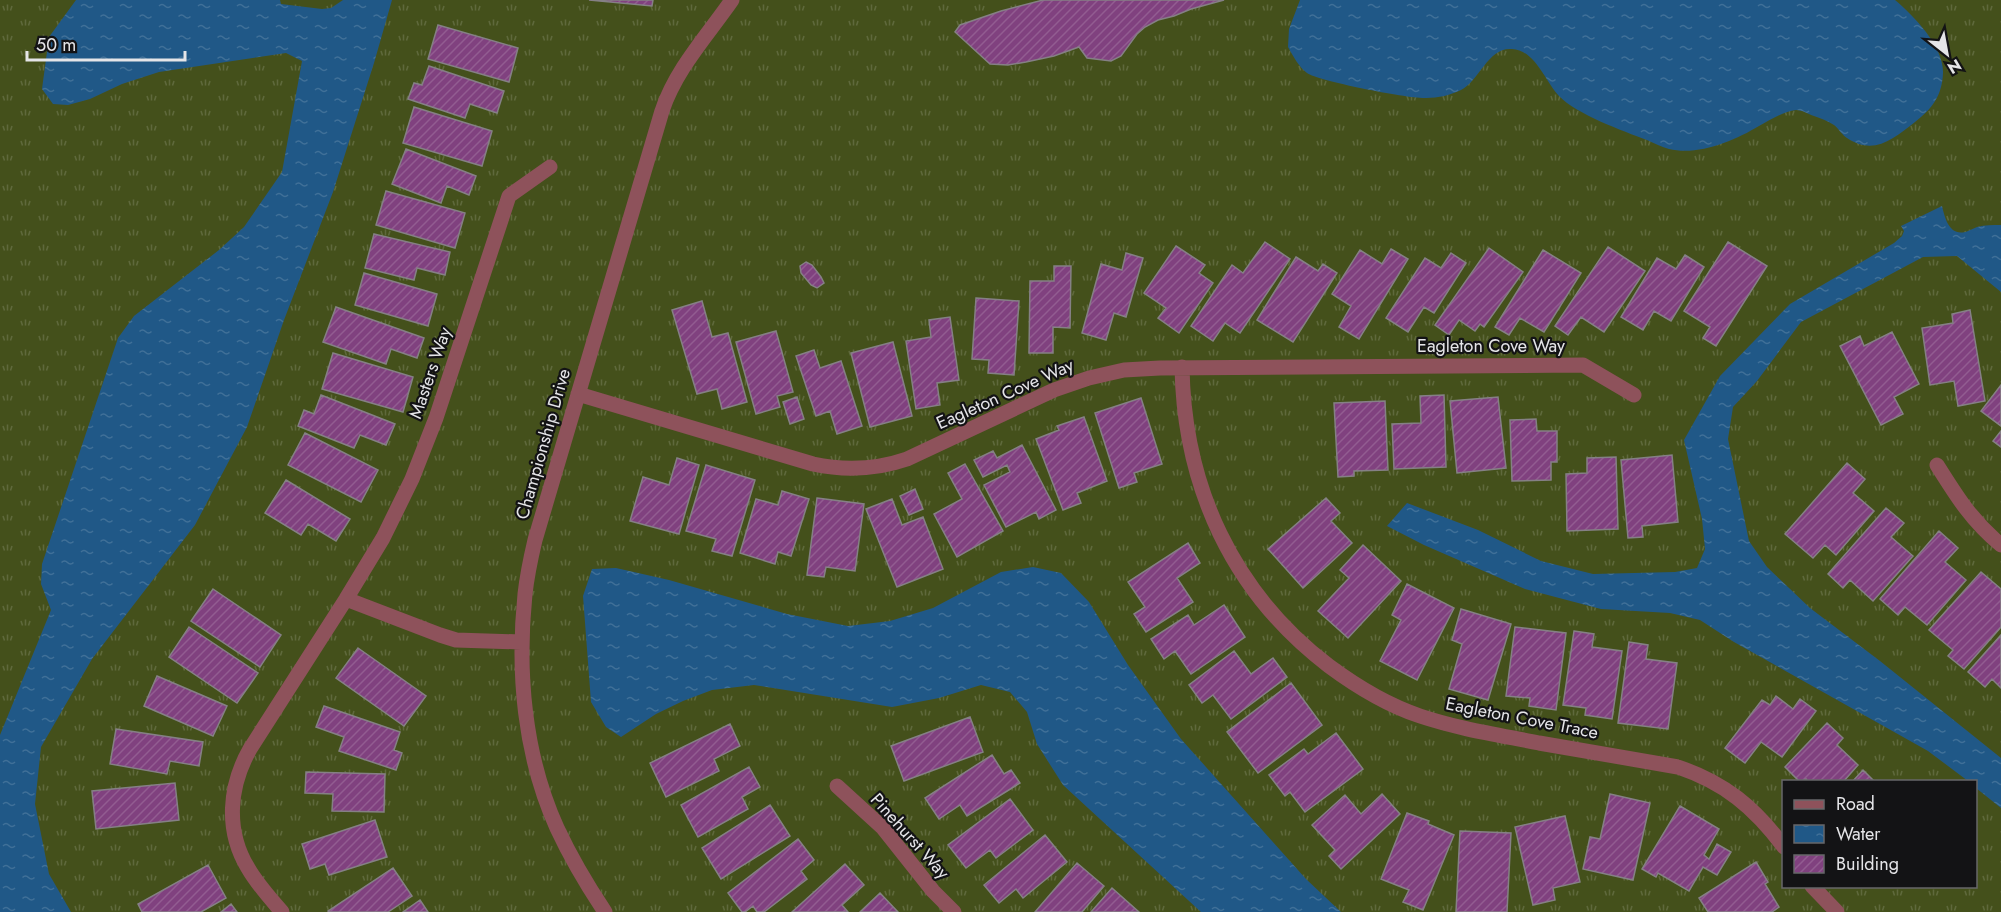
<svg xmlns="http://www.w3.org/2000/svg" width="2001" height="912" font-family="Jost,sans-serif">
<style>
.grass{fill:url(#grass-tufts);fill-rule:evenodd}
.water{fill:url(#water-ripples)}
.building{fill:url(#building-hatch);stroke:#858085;stroke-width:1.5}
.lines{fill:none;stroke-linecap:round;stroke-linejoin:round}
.minor{stroke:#8e525b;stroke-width:15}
.labels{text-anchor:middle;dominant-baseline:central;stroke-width:4.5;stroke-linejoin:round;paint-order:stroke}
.street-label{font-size:18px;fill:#e5e5e8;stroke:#131315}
</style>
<defs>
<pattern id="grass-tufts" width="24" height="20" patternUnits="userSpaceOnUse" patternTransform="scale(1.5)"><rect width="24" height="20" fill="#44501b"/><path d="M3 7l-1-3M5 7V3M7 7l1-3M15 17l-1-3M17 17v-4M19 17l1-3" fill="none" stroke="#5f693c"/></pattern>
<pattern id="water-ripples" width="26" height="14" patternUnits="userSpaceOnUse" patternTransform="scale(1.5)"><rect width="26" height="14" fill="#205887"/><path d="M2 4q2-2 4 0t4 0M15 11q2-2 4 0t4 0" fill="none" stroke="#407098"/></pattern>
<pattern id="building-hatch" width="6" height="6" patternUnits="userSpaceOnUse" patternTransform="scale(1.5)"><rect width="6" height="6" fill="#80417f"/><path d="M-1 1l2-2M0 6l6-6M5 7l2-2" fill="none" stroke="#925c91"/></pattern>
</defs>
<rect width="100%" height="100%" fill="#2a2a2f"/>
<path class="grass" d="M0 0H2001V912H0ZM1784 782H1976V886H1784Z"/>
<path class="water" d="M76 0H280L281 4 322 9 331 8 343 0H392L374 63 333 192 284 320 247 427 195 525 92 659 41 747 35 804 49 874 71 912H0V735L51 610 41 584 42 564 118 338 134 316 219 250 244 227 282 172 302 61 286 53 159 72 122 84 90 99 68 105 53 104 42 89 49 37Z
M1300 0H1895C1914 16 1944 47 1943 73 1942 96 1932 109 1915 122 1893 139 1874 156 1847 138 1842 135 1839 129 1834 125 1828 121 1820 118 1814 116 1808 114 1802 110 1796 110 1784 111 1770 120 1759 126 1734 141 1698 156 1669 149 1662 147 1654 143 1647 140 1623 131 1576 114 1559 96 1545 81 1535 50 1512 49 1488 47 1480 80 1461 90 1451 95 1438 98 1426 98 1410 99 1318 81 1307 73 1299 67 1293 56 1288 47L1289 29Z
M1942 206C1945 219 1950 238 1968 231 1971 230 1974 228 1977 227 1985 225 1993 225 2001 225V292L1957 256 1923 257 1801 322 1757 381 1733 407 1728 439 1749 541 1767 567 1810 608 1880 661 2001 758V808L1976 788V782L1968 781 1928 751 1734 642 1700 620 1670 613 1601 609 1525 589 1424 545 1387 526 1407 503 1478 530 1541 561 1593 574 1675 572 1697 568 1705 549 1702 519 1684 440 1720 376 1790 304 1894 243 1902 236 1904 231 1901 226Z
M1033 567 1061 573 1089 602 1128 665 1181 739 1306 879 1341 912H1201L1063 785 1037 744 1027 712 1010 692 981 685 939 698 892 707 754 685 712 690 683 701 656 714 621 737 606 727 591 702 583 596 592 569 616 568 669 580 787 614 848 626 890 621 933 608 1001 572Z"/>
<path class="building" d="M589 0H653L652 6Z
M1043 0H1224L1191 9 1174 16 1158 20 1145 27 1137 34 1121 56 1111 61 1087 58 1079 47 1054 56 1026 62 1008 65 990 64 955 32 960 25 1001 11Z
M438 25 518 48 509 82 428 59Z
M429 66 504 91 497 113 470 104 465 118 408 99 414 83 422 85Z
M414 107 492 131 482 166 403 143Z
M406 149 476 176 469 195 447 186 441 203 392 184Z
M386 191 465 213 455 248 376 225Z
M374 234 450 252 445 275 417 268 414 280 365 268Z
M1265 242 1290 259 1240 333 1225 323 1213 341 1191 326 1232 265 1243 273Z
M1728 242 1767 266 1716 346 1703 338 1710 327 1684 311Z
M1176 246 1205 265 1199 273 1213 283 1179 333 1158 318 1166 308 1144 293Z
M1608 247 1645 271 1604 332 1581 317 1568 335 1555 326Z
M1489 248 1523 272 1484 327 1480 324 1475 331 1459 320 1449 335 1435 325Z
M1391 249 1408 259 1359 339 1339 327 1351 306 1332 294 1360 250 1382 264Z
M1543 250 1581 273 1544 332 1520 318 1509 335 1495 327Z
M1126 253 1143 258 1126 317 1114 313 1106 340 1082 333 1101 264 1122 270Z
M1451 253 1466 263 1434 313 1424 307 1408 332 1386 318 1425 258 1441 268Z
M1685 255 1704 267 1671 321 1654 311 1643 330 1621 317 1657 258 1676 269Z
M1296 257 1318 271 1323 264 1337 273 1293 342 1257 320Z
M806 262 812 265 821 277 824 283 817 288 811 285 801 273 800 266Z
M1054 266H1071L1070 328 1053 327V353H1029L1030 281H1054Z
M364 273 437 294 428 326 355 305Z
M976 298 1019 301 1014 375 988 373 989 360 972 359Z
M702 301 712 337 728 333 747 402 722 409 717 389 697 394 672 310Z
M336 307 424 338 417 358 391 349 386 364 323 342Z
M1970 310 1985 401 1958 406 1954 381 1930 385 1922 328 1953 323 1952 314Z
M950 317 959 380 937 383 940 405 916 409 906 341 931 337 929 320Z
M776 331 793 392 777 396 780 407 756 414 736 342Z
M1892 332 1919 384 1894 397 1903 414 1881 425 1840 346 1860 336 1864 346Z
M893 342 912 416 870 427 851 353Z
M814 350 820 368 841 361 862 426 837 434 830 411 816 416 796 356Z
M333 353 413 377 403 412 322 389Z
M2001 385V426L1981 411Z
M321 395 395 424 386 445 360 435 354 448 298 426 304 410 314 414Z
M1444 395 1446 467 1394 469 1392 424 1421 423 1420 396Z
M797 397 804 419 790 424 783 402Z
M1498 397 1506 468 1457 473 1450 401Z
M1141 398 1162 464 1134 473 1137 482 1119 488 1095 413Z
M1385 401 1388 470 1354 471V476L1338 477 1334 403Z
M1084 417 1107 481 1077 493 1081 503 1063 510 1036 439 1059 430 1057 426Z
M1536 419 1537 431H1557V462H1551V480L1512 481 1510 420Z
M2001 431V447L1993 441Z
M305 433 378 470 361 502 288 465Z
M1022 445 1056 510 1039 519 1036 512 1006 527 984 485 1010 472 1007 465 983 477 974 460 993 451 997 458Z
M1672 455 1678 522 1642 526 1643 537 1628 538 1621 460Z
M1616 457 1618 529 1567 531 1566 474 1587 473V458Z
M677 458 699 465 679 534 630 521 643 477 669 485Z
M1847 463 1865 479 1853 493 1874 511 1836 555 1825 545 1813 558 1785 534Z
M965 464 1003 531 957 557 934 514 962 499 948 473Z
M706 465 755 480 732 556 712 551 716 539 686 531Z
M286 480 350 519 336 541 308 524 301 535 265 513Z
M915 489 923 509 909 515 900 496Z
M782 491 809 499 791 556 778 552 775 564 740 553 756 499 778 505Z
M817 498 864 504 855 571 826 567 824 577 807 575Z
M1326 498 1340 513 1331 521 1352 543 1303 588 1268 549Z
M892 499 902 525 923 517 943 569 897 587 866 509Z
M1886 508 1904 523 1891 537 1913 556 1873 601 1850 580 1843 588 1828 574Z
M1939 531 1958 548 1945 562 1966 580 1927 625 1905 607 1898 615 1880 599Z
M1188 543 1200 563 1177 578 1193 602 1146 632 1134 614 1145 607 1128 582Z
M1363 545 1401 581 1348 638 1318 611 1349 578 1340 570Z
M1981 572 2001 589V627L1964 669 1948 656 1953 650 1929 630Z
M1407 584 1454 608 1417 680 1380 661 1401 620 1392 615Z
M213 589 281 635 260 667 191 621Z
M1224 605 1245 637 1191 674 1175 651 1164 659 1151 639 1188 615 1194 625Z
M1461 609 1511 624 1488 700 1449 689 1462 644 1452 640Z
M189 627 258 673 237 703 169 657Z
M1515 627 1566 633 1556 710 1529 706 1530 698 1506 696Z
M1574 631 1594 634 1592 647 1622 651 1612 719 1585 715 1586 708 1563 705Z
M2001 635V688L1992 679 1985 687 1968 672Z
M1629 642 1648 645 1646 659 1677 663 1668 729 1618 723Z
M358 648 426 696 404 726 336 678Z
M1234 651 1251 674 1273 658 1287 677 1231 719 1213 695 1202 703 1189 685Z
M157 676 227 706 213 736 144 706Z
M1291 683 1322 725 1258 773 1227 732Z
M1776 696 1793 709 1800 699 1816 711 1782 757 1761 742 1745 763 1725 748 1762 700 1770 705Z
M324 706 400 732 394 750 402 753 396 770 339 751 344 737 316 727Z
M970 717 983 752 904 781 891 746Z
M1827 723 1843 738 1837 745 1858 765 1843 782H1808L1806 779 1800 782 1785 767Z
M730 724 740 746 714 759 719 771 666 797 650 763Z
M116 729 203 742 199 766 170 761 167 774 110 764Z
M1336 733 1363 769 1305 812 1290 792 1285 796 1269 775 1304 749 1308 754Z
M992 755 1004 774 1011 770 1020 783 967 816 960 805 939 819 925 798Z
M749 767 760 787 742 797 748 809 698 837 681 805Z
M1863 770 1875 782H1852Z
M306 772 385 774 384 812 332 811 333 794 305 793Z
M175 783 179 820 96 829 92 791Z
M1382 794 1400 814 1341 869 1329 856 1335 850 1312 825 1345 795 1361 814Z
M1610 794 1650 803 1633 880 1583 869 1590 837 1600 839Z
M1010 799 1033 830 996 858 990 850 966 868 948 845Z
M770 805 790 836 721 879 702 848Z
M1680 806 1719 829 1704 855 1709 859 1717 844 1731 852 1717 875 1703 867 1689 891 1658 873 1656 877 1642 869Z
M1407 813 1429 821 1428 824 1454 835 1423 910 1403 902 1409 890 1381 879Z
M1565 816 1580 882 1553 888 1555 900 1533 905 1515 827Z
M375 820 387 857 329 875 325 864 310 869 302 844Z
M1460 831 1511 833 1507 912H1456Z
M1045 835 1067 862 1023 898 1016 889 999 903 984 885Z
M798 839 814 860 801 871 807 879 764 912H757L753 906 745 912H742L728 893Z
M1756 862 1768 882 1765 884 1779 907 1772 912H1708L1699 898Z
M1077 863 1104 886 1082 912H1035Z
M845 864 864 885 842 905 848 912H792Z
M208 865 226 898 201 912H142L138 904Z
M393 868 412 896 388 912H329L328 911Z
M1112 888 1139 912H1091Z
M880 893 898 912H860Z
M420 900 428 912H403Z
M231 904 237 912H221Z"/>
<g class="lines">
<path class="minor" d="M1182 367C1184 487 1233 593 1329 666 1356 686 1387 705 1420 716 1459 729 1499 735 1539 743 1586 751 1632 759 1678 767 1725 783 1754 807 1784 847
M578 394 813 464C845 471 875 470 907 459L1054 390 1089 378 1124 370 1160 368 1583 365 1634 395
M1937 465C1957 497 1972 521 2001 545
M346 599 440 635 456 640 521 642
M837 786 883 828 933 891 954 912
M1812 886 1837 912
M282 912C270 898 257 884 248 868 225 830 229 786 250 749L346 599 383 538 412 479 436 418 509 196 550 167
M605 912C587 885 571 858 557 828 524 755 517 672 525 594 527 576 531 557 535 540L662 111C676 69 707 36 732 0"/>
</g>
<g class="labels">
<g class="street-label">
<text x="1491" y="346">Eagleton Cove Way</text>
<text transform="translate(430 373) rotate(-71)">Masters Way</text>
<text transform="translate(1005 394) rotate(-24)">Eagleton Cove Way</text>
<text transform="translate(543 444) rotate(-74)">Championship Drive</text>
<text transform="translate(1522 718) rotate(11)">Eagleton Cove Trace</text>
<text transform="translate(910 836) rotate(48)">Pinehurst Way</text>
</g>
</g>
<rect x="1782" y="780" width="195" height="108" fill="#131315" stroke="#676769" stroke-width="1.5"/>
<rect x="1794" y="800" width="30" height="9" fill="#8e525b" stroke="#676769" stroke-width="1.5"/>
<text x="1836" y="810" font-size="18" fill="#e5e5e8">Road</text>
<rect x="1794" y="825" width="30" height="18" fill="url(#water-ripples)" stroke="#676769" stroke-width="1.5"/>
<text x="1836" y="840" font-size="18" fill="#e5e5e8">Water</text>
<rect x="1794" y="855" width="30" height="18" fill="url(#building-hatch)" stroke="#676769" stroke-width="1.5"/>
<text x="1836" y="870" font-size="18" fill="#e5e5e8">Building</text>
<g transform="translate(1947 54) rotate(149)" stroke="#131315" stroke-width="4.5" paint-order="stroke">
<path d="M0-4.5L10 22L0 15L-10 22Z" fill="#e5e5e8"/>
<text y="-9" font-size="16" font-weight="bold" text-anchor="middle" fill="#e5e5e8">N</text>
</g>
<path d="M27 51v9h158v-9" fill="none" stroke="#e5e5e8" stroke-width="3"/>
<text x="36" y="51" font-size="18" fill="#e5e5e8" stroke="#131315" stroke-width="4.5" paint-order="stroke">50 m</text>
</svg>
